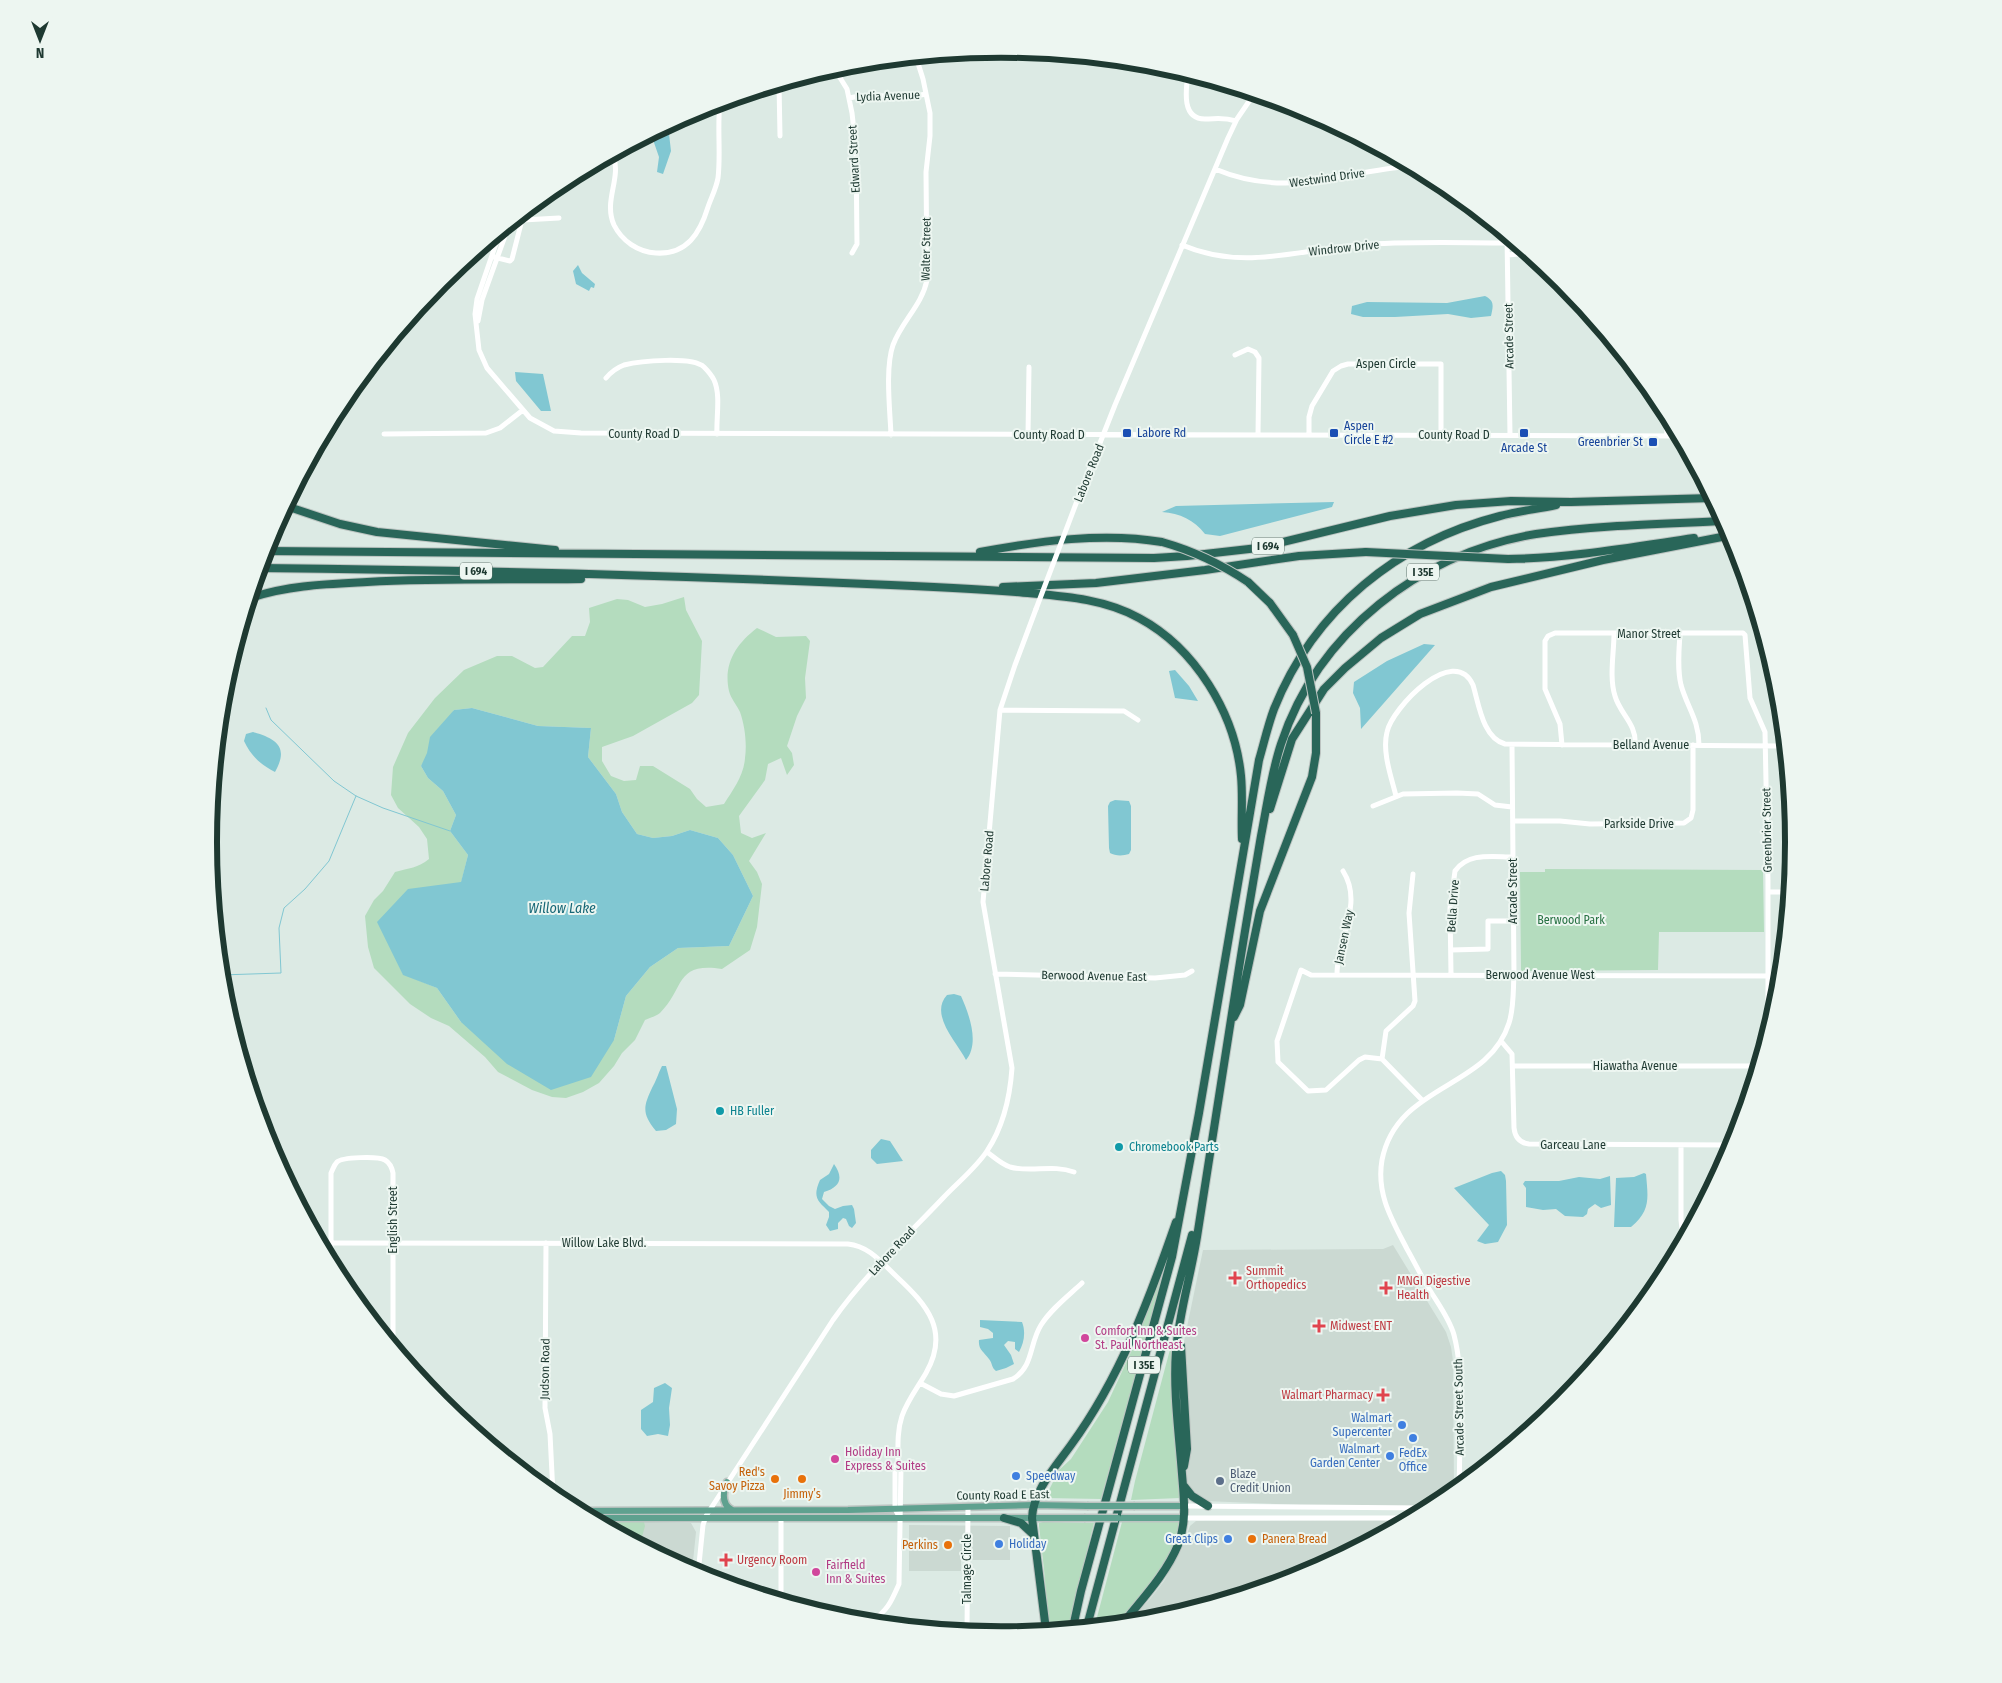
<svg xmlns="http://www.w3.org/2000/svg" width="2002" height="1683" font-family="'Fira Sans Condensed',sans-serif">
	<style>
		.built { fill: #cbd9d2 }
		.green { fill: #b4dcbe; fill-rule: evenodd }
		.water { fill: #81c7d2 }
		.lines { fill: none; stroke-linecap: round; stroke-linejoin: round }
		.stream { stroke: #81c7d2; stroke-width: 1 }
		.major-casing { stroke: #bcc4c1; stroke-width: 9 }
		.highway-casing { stroke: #bcc4c1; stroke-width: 10 }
		.minor { stroke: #fff; stroke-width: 5 }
		.major { stroke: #5fa18f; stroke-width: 6 }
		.highway { stroke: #296659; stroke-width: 8 }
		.major-bridge-casing { stroke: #bcc4c1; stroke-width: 9; stroke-linecap: butt }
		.highway-bridge-casing { stroke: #bcc4c1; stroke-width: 10; stroke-linecap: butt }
		.minor-bridge { stroke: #fff; stroke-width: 5 }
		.major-bridge { stroke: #5fa18f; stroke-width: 6 }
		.highway-bridge { stroke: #296659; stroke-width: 8 }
		.transit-dot { fill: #1a4fb4; stroke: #edf6f1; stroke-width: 2 }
		.culture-dot { fill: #0f9aa8; stroke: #edf6f1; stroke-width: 2 }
		.health-dot { fill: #e0444e; stroke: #edf6f1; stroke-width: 2 }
		.hotel-dot { fill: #d1479c; stroke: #edf6f1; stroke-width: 2 }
		.shop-dot { fill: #3f7fe0; stroke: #edf6f1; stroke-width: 2 }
		.food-dot { fill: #e8710a; stroke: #edf6f1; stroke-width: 2 }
		.service-dot { fill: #5c6f8a; stroke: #edf6f1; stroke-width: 2 }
		.labels { text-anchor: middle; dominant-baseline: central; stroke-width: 4; stroke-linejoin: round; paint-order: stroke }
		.shield { fill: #edf6f1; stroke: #5c726b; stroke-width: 1 }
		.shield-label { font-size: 11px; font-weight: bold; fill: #1e3931 }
		.street-label { font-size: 12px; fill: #1e3931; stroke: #edf6f1 }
		.transit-label { font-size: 12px; fill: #164399; stroke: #edf6f1; text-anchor: start }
		.park-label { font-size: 12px; fill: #277143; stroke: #edf6f1 }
		.culture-label { font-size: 12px; fill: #0d838f; stroke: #edf6f1; text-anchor: start }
		.health-label { font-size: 12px; fill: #be3a42; stroke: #edf6f1; text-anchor: start }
		.hotel-label { font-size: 12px; fill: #b23c85; stroke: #edf6f1; text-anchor: start }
		.shop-label { font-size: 12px; fill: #366cbe; stroke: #edf6f1; text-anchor: end }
		.food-label { font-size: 12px; fill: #c56008; stroke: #edf6f1; text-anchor: end }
		.service-label { font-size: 12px; fill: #4e5e75; stroke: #edf6f1; text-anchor: start }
		.water-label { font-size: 14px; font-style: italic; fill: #166776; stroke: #edf6f1 }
		.rim { fill: none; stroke: #1e3931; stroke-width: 6 }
	</style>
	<rect width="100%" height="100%" fill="#dceae4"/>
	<!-- built -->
	<path class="built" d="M1393,1245l53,87 5,15 2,14 1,129 -13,11 -17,9 -219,-9 -10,-5 -8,-10 -1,-6v-16l5,-18 -9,-95 21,-101 180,-1z
		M1404,1520l-100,54 -149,45 -27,3 22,-23 14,-18 18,-32 8,-23 6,-5z
		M605,1521l86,2 5,9 -4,39 -87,-47z
		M909,1525l101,1v34h-49v11h-52z"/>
	<!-- green -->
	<path class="green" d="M684,597l2,13 16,31 -3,54 -7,8 -59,33 -31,11v14l9,15 13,5 12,-1 4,-14h13l37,23 7,10 9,8 18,-3c9,-14 20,-29 21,-46 2,-14 0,-32 -5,-46 -3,-7 -9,-13 -11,-21 -6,-27 7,-47 28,-63l19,9 30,-1 4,5 -5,37 1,20 -9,18 -10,30 5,7 2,12 -7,10 -6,-17 -13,6 -3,16 -26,36 2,17 11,5 14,-5 -17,28 8,11 5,12 -5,43 -7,23 -28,19c-48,-7 -37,20 -62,44 -4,3 -10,5 -15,7l-10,20 -13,13 -8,13 -15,17 -16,9 -17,6 -14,-1 -20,-7 -34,-18 -13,-15 -36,-31 -18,-8 -21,-14 -36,-36 -6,-21 -3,-31 9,-16 9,-9 12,-19c14,-4 23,-4 34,-13l-2,-20 -8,-12 -21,-19 -7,-13 2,-28 15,-34 27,-35 29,-28 33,-14h15l23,12 8,-1 29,-31h13l5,-14 -1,-14 28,-9 11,1 17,7 17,-3zM472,708l66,18 53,2 -3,29 28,37 6,18 15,22 16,4 19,-2 18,-6 28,8 15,17 20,41 -24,50 -51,2 -28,19 -24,29 -12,44 -153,-18 -24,-34 -34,-14 -25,-52 72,-37 11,-2 7,-28 -18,-24 6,-16 -13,-24 -15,-13 -7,-12 33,-56z
		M1545,869l218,1 1,62h-105l-1,38 -137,1 -1,-99h25z
		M1160,1276l3,1 -62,222 -56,-1 14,-28 12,-11 37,-57 29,-63z
		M1176,1327l4,171 -49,2 4,-19z
		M605,1521l39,1 1,4 -3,11 2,8 -39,-21z
		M1043,1522l51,1 -26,105 -19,1 -5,-60 -5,-43v-3z
		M1122,1522h57l1,2c-7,38 -36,68 -59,98l-26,3z"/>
	<!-- water -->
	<path class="water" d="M659,133l10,1 2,17 -8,23 -6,-2 2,-15 -8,-23z
		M578,265l4,8 13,11 -1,4 -3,-1 -2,4 -13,-7 -3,-13z
		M1485,296c10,5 8,10 6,20l-20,2 -23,-4 -53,3h-32l-12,-3 1,-8 15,-4 80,1z
		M515,372l28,2 8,37h-10l-25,-30z
		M1334,502l-2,5 -112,29 -15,-2c-11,-14 -25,-21 -43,-22l14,-6z
		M1424,644l11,1 -74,84 -1,-21 -7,-15 1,-11 33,-21z
		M1175,670l14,16 9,15 -23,-3 -6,-27z
		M472,708l66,18 53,2 -3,29 28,37 6,18 15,22 16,4 19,-2 18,-6 28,8 15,17 20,41 -24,50 -51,2 -28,19 -24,29 -12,44 -23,37 -40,13 -44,-26 -46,-42 -24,-34 -34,-13 -26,-53 31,-33 53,-7 7,-27 -18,-24 6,-16 -13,-24 -15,-13 -7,-12 6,-13 3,-16 24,-27z
		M253,732c24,7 36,15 22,40 -14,-7 -24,-16 -31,-31l2,-7z
		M1115,800l14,1 2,5v44l-2,4c-6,2 -14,2 -19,-1l-1,-5 -1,-42 2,-4z
		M954,994l7,2c8,18 19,47 5,64 -9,-18 -37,-45 -19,-65z
		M662,1066h4l11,43 -1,15 -10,6 -10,1c-14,-17 -13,-24 -4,-43 4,-7 6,-14 10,-22z
		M881,1139l9,2 13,20 -26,3 -6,-6v-8z
		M834,1164c10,14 6,23 -10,28l-2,7 7,7 6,3 8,-3 9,-1 2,4 2,14 -4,5 -3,-2 -3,-7 -3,-1 -5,5v6l-8,2 -4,-6 3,-8v-5c-11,-11 -17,-14 -9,-32l9,-6z
		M1501,1171l4,4 1,6 1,44 -9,17 -13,2 -8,-3 12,-16 -35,-37 38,-15z
		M1644,1173l2,1c2,24 5,36 -15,53h-17l2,-49 18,-1z
		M1610,1176l1,29 -10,3 -6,-4 -7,5 -1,5 -4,3 -18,-1 -9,-7 -13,1 -17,-3v-19l-3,-4 2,-3h34l20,-4 21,2z
		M980,1320l42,2c4,10 2,21 -3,30l-4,-3v-7l-7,-1 -4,4 7,10 3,9 -8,4 -10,3c-5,-4 -3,-7 -7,-12 -5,-7 -11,-9 -10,-19l14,-2v-5l-5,-4 -8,-2z
		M665,1383l7,5 -3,20 1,17 -2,11 -10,-2 -11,2 -6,-7v-19l12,-8 1,-14z"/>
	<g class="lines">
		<!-- stream -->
		<path class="stream" d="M266,708l5,12 63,61 22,15 27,12 67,23
			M221,975l60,-2 -2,-45 5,-20 21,-19 24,-28 27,-65"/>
		<!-- major casing -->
		<g class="major-casing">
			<path id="major" d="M727,1482c-4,10 -6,22 5,28
				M1135,1506h50
				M580,1511l268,-1 186,-5 53,1
				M594,1518h490
				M1118,1518h66"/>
		</g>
		<!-- highway casing -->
		<g class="highway-casing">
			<path id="highway" d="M286,506l54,18 37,8 178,18
				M265,551l889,7 33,-2 71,-8 132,-32 66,-11 55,-4 60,1 141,-4
				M980,552c59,-11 123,-20 182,-10
				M1508,559c62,-1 124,-12 186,-21
				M259,568c203,2 406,7 608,16 50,2 99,4 149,8 41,4 85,5 123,26 56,30 96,95 102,158 2,20 0,42 1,63
				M1248,582l22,21 23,32
				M1003,587l93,-4 109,-13 94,-14 67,-4
				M250,598c38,-13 78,-14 117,-16 71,-4 142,-2 214,-3
				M1270,809l22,-70 32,-50 21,-21 36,-30 39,-24 71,-27 112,-27 129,-25
				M1234,1017l6,-12 20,-94 52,-134 4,-24v-40
				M1181,1346l6,103 -3,17
				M1184,1486l8,10 16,10
				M1004,1518l17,5 13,12
				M1124,1622c19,-24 42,-48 54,-77 9,-23 6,-47 4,-71 -3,-41 -9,-83 -6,-123 3,-38 15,-76 21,-114 13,-81 25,-162 38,-243 8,-53 17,-105 26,-158 6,-30 10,-62 20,-92 37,-112 140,-191 255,-210 62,-9 126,-10 188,-13
				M1087,1626l105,-391
				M1073,1627l8,-36 91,-334 27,-144 60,-353c5,-17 9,-35 15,-51 40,-100 124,-167 226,-193 19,-5 38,-7 56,-11
				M1046,1630l-14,-112c1,-27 24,-52 39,-73 49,-67 78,-145 105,-223"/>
		</g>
		<!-- minor -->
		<path class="minor" d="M834,68l13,21 5,24 4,36 1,95 -5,9
			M1188,74c-2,15 -7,45 17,45 12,0 18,-2 31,2
			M779,84l1,52
			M849,98c26,-6 51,2 77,-4
			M613,154c9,25 -10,46 1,71 8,16 24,27 42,28 31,2 44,-20 52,-46 3,-9 8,-18 10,-29 3,-24 -1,-50 2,-76
			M1215,169c71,30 124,3 196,-3
			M523,220l36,-2
			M500,232l-23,67 -2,15 4,36 8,18 43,50 24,13 27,2 1098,3
			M1507,236l3,199
			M1182,245c61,26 114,5 177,0 49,-4 99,-2 148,-2
			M1508,255l20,-2
			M494,257l16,4 2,-2 12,-47
			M478,321l4,-21 27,-75
			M1235,355l13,-6 7,3 4,6 -1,77
			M606,378c5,-6 10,-10 18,-13 16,-4 68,-9 80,2 3,3 8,9 10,13 7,15 2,38 3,54
			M1666,413l1,23
			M384,434l102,-1 14,-5 23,-18
			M891,435c-1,-25 -6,-67 2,-90 9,-24 29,-40 34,-65l-1,-108 4,-36v-23l-7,-34 -7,-22
			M1028,435l1,-68
			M1309,435v-18l3,-11 21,-35 8,-5 7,-2h93v71
			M1077,501l38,-96 113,-267 9,-19 17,-25
			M1614,634c0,19 -5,43 1,62 5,18 22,28 20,49
			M1680,634c-1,16 -3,34 1,51 6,22 18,35 18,60
			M1000,710l124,1 14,9
			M1562,745l-2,-21 -15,-35v-48l3,-5 7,-3h188l2,2 5,63 15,34 3,149v150
			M1396,796c-5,-20 -14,-44 -9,-64 5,-24 67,-89 86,-47 6,20 10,53 32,59l279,2
			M1373,806l30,-12 54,-1 21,1 17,11 17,2
			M1513,821h47l30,3 94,-1 7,-5 2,-8v-65
			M1768,892h21
			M1451,950l37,-1v-28h25
			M995,974l160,4 30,-3 7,-4
			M1337,974c0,-35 27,-70 6,-103
			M1451,974l-1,-66 5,-37c13,-19 38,-14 58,-14
			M1501,1041l11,13 2,74c1,9 6,15 15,16l204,1
			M1382,1059l4,-28 27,-25 2,-5 -6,-88 4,-39
			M1514,1066h243
			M1423,1101l-41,-42 -17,-2 -6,3 -33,30 -18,1 -30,-29 -1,-21 24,-71 10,5 470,1
			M1681,1145v75l2,18
			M987,1152c7,5 14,12 23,15 21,6 42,-3 64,5
			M321,1243l527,1c21,2 34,19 49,33 30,28 53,54 29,96 -8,14 -19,28 -24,43 -5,15 -4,31 -4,46l-3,4v43l5,9
			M546,1243l-1,165 5,26 3,60
			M331,1262v-89c2,-4 3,-8 6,-11 5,-5 41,-6 48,-2 5,3 7,8 8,13v171
			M920,1383l21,11 13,2 59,-17c21,-13 16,-35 28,-54 10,-16 27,-29 41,-42
			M1459,1486c1,-28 1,-56 1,-83 0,-24 0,-45 -6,-68 -4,-15 -15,-30 -23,-43 -9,-14 -16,-29 -24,-43 -15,-29 -31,-55 -25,-89 15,-77 106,-70 127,-137 5,-15 4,-32 5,-48l-2,-230
			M1185,1506l242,2
			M1184,1518h225
			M698,1574l5,-49 3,-9 127,-196c31,-44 72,-82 110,-122 14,-15 33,-30 44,-47 16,-24 23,-54 25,-83l-29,-166 17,-192 15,-45 21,-56
			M781,1599v-80
			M872,1621c16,-11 19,-19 27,-37l2,-118 -3,-4
			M967,1631l1,-124"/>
		<!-- major -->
		<use href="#major" class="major"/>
		<!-- highway -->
		<use href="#highway" class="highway"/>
		<!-- major-bridge casing -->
		<g class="major-bridge-casing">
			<path id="major-bridge" d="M1087,1506h48
				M1084,1518h34"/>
		</g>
		<!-- highway-bridge casing -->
		<g class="highway-bridge-casing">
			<path id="highway-bridge" d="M1162,542c32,9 59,22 86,40
				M1366,552l142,7
				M1293,635l14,32 9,46"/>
		</g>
		<!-- minor-bridge -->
		<path class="minor-bridge" d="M1036,609l41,-108"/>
		<!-- major-bridge -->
		<use href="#major-bridge" class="major-bridge"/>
		<!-- highway-bridge -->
		<use href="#highway-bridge" class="highway-bridge"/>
	</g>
	<!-- markers -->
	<g class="transit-dot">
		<rect x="1122" y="428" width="10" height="10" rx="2.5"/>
		<rect x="1329" y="428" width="10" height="10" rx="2.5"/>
		<rect x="1519" y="428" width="10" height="10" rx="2.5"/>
		<rect x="1648" y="437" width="10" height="10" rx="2.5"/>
	</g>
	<g class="culture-dot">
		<circle cx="720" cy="1111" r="5"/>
		<circle cx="1119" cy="1147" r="5"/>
	</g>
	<g class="health-dot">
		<path d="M1232.5 1270.5h5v5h5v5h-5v5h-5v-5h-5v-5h5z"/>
		<path d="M1383.5 1280.5h5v5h5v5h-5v5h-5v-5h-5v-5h5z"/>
		<path d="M1316.5 1318.5h5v5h5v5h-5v5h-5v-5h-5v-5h5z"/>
		<path d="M1380.5 1387.5h5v5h5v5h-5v5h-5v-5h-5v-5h5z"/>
		<path d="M723.5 1552.5h5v5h5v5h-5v5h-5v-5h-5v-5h5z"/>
	</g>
	<g class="hotel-dot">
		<circle cx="1085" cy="1338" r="5"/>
		<circle cx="835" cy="1459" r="5"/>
		<circle cx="816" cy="1572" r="5"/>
	</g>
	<g class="shop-dot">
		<circle cx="1402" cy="1425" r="5"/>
		<circle cx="1413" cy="1438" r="5"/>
		<circle cx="1390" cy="1456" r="5"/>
		<circle cx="1016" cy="1476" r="5"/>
		<circle cx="1228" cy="1539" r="5"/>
		<circle cx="999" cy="1544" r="5"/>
	</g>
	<g class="food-dot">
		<circle cx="775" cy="1479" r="5"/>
		<circle cx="802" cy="1479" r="5"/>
		<circle cx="1252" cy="1539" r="5"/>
		<circle cx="948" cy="1545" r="5"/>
	</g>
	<circle class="service-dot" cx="1220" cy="1481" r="5"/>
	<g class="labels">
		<!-- shield labels -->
		<g class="shield">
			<rect x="1252" y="537.5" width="32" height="17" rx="4"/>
			<rect x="460" y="562.5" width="32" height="17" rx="4"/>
			<rect x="1407" y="563.5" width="32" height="17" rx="4"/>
			<rect x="1128" y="1356.5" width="32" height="17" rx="4"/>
		</g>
		<g class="shield-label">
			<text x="1268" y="546">I 694</text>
			<text x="476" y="571">I 694</text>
			<text x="1423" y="572">I 35E</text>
			<text x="1144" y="1365">I 35E</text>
		</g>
		<!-- street labels -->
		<g class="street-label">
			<text transform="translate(888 96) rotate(-2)">Lydia Avenue</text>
			<text transform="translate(854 159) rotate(-93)">Edward Street</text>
			<text transform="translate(1327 178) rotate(-8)">Westwind Drive</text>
			<text transform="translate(1344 248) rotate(-6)">Windrow Drive</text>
			<text transform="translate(926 249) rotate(-89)">Walter Street</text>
			<text transform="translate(1509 336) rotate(-91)">Arcade Street</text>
			<text x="1386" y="364">Aspen Circle</text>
			<text x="644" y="434">County Road D</text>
			<text x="1049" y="435">County Road D</text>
			<text x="1454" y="435">County Road D</text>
			<text transform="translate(1089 473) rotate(-68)">Labore Road</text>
			<text x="1649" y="634">Manor Street</text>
			<text x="1651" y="745">Belland Avenue</text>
			<text x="1639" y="824">Parkside Drive</text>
			<text transform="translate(1767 830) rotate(-91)">Greenbrier Street</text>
			<text transform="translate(987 861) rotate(-85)">Labore Road</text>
			<text transform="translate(1513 891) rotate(-90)">Arcade Street</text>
			<text transform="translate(1453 906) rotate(-86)">Bella Drive</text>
			<text transform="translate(1344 937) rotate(-78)">Jansen Way</text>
			<text x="1540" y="975">Berwood Avenue West</text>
			<text transform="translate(1094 976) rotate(1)">Berwood Avenue East</text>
			<text x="1635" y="1066">Hiawatha Avenue</text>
			<text x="1573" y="1145">Garceau Lane</text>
			<text transform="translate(393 1220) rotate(-90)">English Street</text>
			<text x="604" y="1243">Willow Lake Blvd.</text>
			<text transform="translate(892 1251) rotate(-47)">Labore Road</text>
			<text transform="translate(545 1369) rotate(-89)">Judson Road</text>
			<text transform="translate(1459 1407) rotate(-91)">Arcade Street South</text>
			<text transform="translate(1003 1495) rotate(-1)">County Road E East</text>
			<text transform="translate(967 1569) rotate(-90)">Talmage Circle</text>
		</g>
		<!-- transit labels -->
		<g class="transit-label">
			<text x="1344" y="426">Aspen<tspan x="1344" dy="14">Circle E #2</tspan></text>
			<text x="1137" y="433">Labore Rd</text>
			<text x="1643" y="442" text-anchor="end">Greenbrier St</text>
			<text x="1524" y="448" text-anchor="middle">Arcade St</text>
		</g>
		<!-- park labels -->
		<g class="park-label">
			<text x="1571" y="920">Berwood Park</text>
		</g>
		<!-- culture labels -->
		<g class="culture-label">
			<text x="730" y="1111">HB Fuller</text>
			<text x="1129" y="1147">Chromebook Parts</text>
		</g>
		<!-- health labels -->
		<g class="health-label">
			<text x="1246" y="1271">Summit<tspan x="1246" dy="14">Orthopedics</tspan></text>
			<text x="1397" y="1281">MNGI Digestive<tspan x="1397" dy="14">Health</tspan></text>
			<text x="1330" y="1326">Midwest ENT</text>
			<text x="1373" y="1395" text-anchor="end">Walmart Pharmacy</text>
			<text x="737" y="1560">Urgency Room</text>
		</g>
		<!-- hotel labels -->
		<g class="hotel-label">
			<text x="1095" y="1331">Comfort Inn &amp; Suites<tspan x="1095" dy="14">St. Paul Northeast</tspan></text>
			<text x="845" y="1452">Holiday Inn<tspan x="845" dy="14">Express &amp; Suites</tspan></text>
			<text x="826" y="1565">Fairfield<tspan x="826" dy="14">Inn &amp; Suites</tspan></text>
		</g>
		<!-- shop labels -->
		<g class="shop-label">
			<text x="1392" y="1418">Walmart<tspan x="1392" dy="14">Supercenter</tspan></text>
			<text x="1380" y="1449">Walmart<tspan x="1380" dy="14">Garden Center</tspan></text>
			<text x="1413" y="1453" text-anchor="middle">FedEx<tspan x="1413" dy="14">Office</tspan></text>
			<text x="1026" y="1476" text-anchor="start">Speedway</text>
			<text x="1218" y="1539">Great Clips</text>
			<text x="1009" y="1544" text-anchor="start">Holiday</text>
		</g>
		<!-- food labels -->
		<g class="food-label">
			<text x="765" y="1472">Red's<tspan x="765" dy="14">Savoy Pizza</tspan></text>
			<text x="802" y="1494" text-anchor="middle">Jimmy’s</text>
			<text x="1262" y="1539" text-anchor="start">Panera Bread</text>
			<text x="938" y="1545">Perkins</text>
		</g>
		<!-- service labels -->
		<g class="service-label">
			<text x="1230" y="1474">Blaze<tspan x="1230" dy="14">Credit Union</tspan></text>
		</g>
		<!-- water labels -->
		<g class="water-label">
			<text x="562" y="908">Willow Lake</text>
		</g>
	</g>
	<!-- crop -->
	<path d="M0 0H2002V1683H0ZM217 842a784 784 0 1 1 1568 0a784 784 0 1 1-1568 0Z" fill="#edf6f1" fill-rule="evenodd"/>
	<path class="rim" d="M217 842a784 784 0 1 1 1568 0a784 784 0 1 1-1568 0Z"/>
	<!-- north arrow -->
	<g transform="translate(40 40) rotate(180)" stroke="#edf6f1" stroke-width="4" paint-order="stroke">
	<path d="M0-4L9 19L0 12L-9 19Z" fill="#1e3931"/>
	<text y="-8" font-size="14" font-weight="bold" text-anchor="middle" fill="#1e3931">N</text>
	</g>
</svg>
